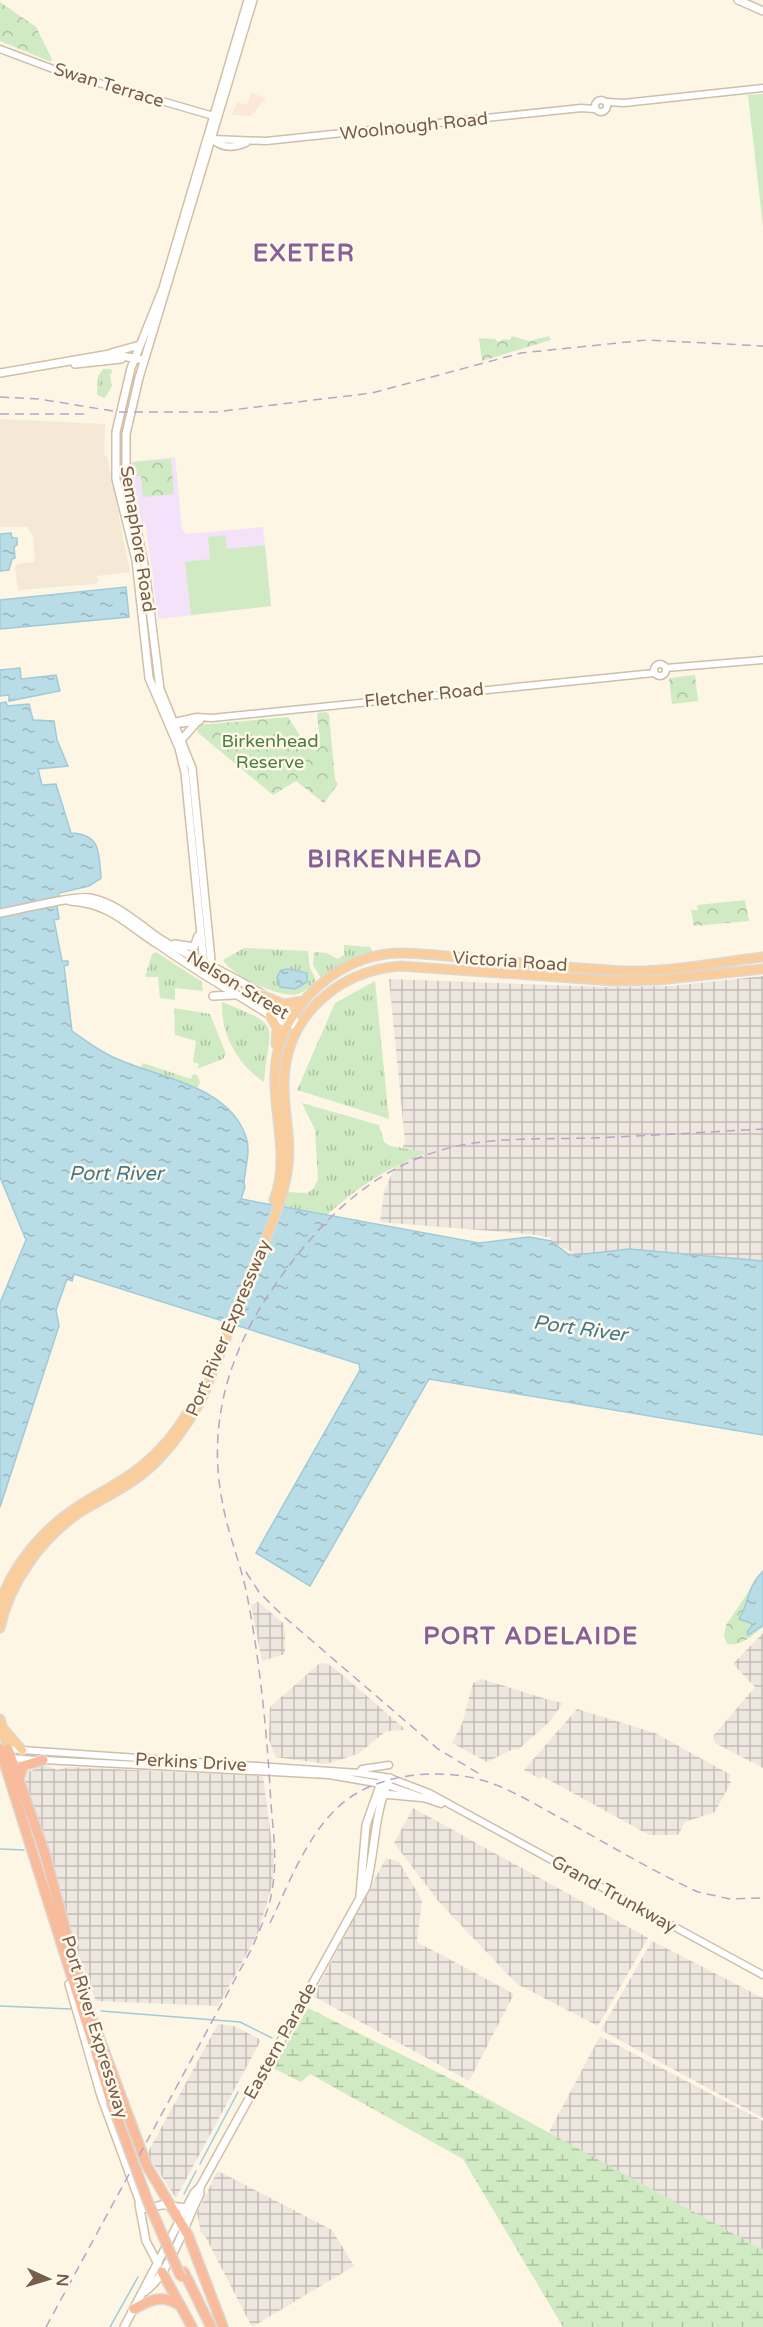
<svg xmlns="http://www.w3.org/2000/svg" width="763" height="2327" font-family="'Varela Round',sans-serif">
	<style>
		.residential { fill: #f5e8d4 }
		.commercial { fill: #fde7d9 }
		.industrial { fill: url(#industrial-grid) }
		.education { fill: #f3e2f9 }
		.grass { fill: url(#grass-tufts) }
		.forest { fill: url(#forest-crowns) }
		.wetland { fill: url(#wetland-marsh) }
		.pitch { fill: #d0ebc3 }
		.water { fill: url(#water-ripples); stroke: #9fcbd9; stroke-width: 1.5 }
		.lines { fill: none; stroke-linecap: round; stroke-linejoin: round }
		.stream { stroke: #9fcbd9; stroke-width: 1.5 }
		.tertiary-casing { stroke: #cfbeab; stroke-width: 9 }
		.secondary-casing { stroke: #d2bfa8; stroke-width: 10 }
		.trunk-casing { stroke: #ded8d4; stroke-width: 11 }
		.motorway-casing { stroke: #ded8d4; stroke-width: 12 }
		.tertiary { stroke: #fff; stroke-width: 6 }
		.secondary { stroke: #fff; stroke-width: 7 }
		.trunk { stroke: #face9c; stroke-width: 8 }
		.motorway { stroke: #f8bb9b; stroke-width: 9 }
		.rail { stroke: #baa3c7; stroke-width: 1.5; stroke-dasharray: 9 6; stroke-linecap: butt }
		.motorway-bridge-casing { stroke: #ded8d4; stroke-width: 12; stroke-linecap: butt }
		.motorway-bridge { stroke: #f8bb9b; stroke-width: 9 }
		.labels { text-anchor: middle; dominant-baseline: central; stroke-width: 5; stroke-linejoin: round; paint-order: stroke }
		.street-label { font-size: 18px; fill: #775d4a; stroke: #fff9ec }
		.park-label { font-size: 18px; fill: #4d7d41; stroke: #fff9ec }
		.water-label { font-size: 20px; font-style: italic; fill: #42798b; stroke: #fff9ec }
		.district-label { font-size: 24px; font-weight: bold; letter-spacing: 1.5px; fill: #876193; stroke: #fff9ec }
	</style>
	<defs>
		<pattern id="industrial-grid" width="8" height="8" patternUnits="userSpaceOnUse" patternTransform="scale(1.5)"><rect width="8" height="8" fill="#ede7e0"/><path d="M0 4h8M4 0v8" fill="none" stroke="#c5beb8"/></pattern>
		<pattern id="grass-tufts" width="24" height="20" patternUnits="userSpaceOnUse" patternTransform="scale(1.5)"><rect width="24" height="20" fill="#d0ebc3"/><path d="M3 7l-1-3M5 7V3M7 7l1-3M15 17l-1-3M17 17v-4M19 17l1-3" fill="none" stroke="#aec2a0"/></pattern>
		<pattern id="forest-crowns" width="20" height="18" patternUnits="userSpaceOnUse" patternTransform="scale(1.5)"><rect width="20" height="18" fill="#d0ebc3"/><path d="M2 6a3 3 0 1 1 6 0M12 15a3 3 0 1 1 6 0" fill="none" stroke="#aec2a0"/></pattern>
		<pattern id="wetland-marsh" width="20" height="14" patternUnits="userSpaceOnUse" patternTransform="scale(1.5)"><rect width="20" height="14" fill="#d0ebc3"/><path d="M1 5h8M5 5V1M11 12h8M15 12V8" fill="none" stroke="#aec2a0"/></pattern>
		<pattern id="water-ripples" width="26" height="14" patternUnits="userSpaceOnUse" patternTransform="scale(1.5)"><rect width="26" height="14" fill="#b9dde7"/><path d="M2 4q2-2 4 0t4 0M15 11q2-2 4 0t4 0" fill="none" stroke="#9bb6bd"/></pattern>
	</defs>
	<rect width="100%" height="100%" fill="#fdf6e5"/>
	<!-- residential -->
	<path class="residential" d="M0,419l105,5 -1,31 3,1 23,116 -33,4 1,6 -4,2 -76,6 -3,-22 2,-4 18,-2 -2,-25 -6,-10h-27z"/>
	<!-- commercial -->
	<path class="commercial" d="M251,93l15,5 -15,18 -19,-1 5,-13 10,3z"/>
	<!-- industrial -->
	<path class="industrial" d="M763,976v285l-134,-12 -52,6 -26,-14v-3l-21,-4 -150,-12 4,-30 21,-50 -16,-163 217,8 66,-1z
		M258,1602l25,21 2,10v21l-23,7 -11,-56z
		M763,1633v135l-48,-25 -1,-8 41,-48 -22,-23z
		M320,1663l8,1 11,8 67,58 -20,1 -28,23 -32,10 -51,-7 -6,-18 1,-32z
		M482,1679l64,20 17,4 -13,18 -31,28h-6l-26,13 -35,-19 10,-19 11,-41z
		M577,1709l78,24 76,42 -3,5 3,2 -16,30 -30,10 -7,13h-29l-107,-59 -2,3 -16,-9z
		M45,1765l12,5 12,-3 194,9 11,84 -2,25 -14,48 -40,73 -122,-5 -26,-69 -45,-151 3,-9z
		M413,1808l235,130 -50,88 -81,-42 -78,-82 -45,-59z
		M386,1858l13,4 23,38 -5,42 97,52 -45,87 -156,-85z
		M652,1941l111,57v120l-162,-88z
		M218,2024l16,2 27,14 -85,158 -29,-44z
		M600,2036l163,85v129l-215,-116z
		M217,2172h3l112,58 22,36 -102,61 -47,-91 -4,-3 -4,-20z"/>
	<!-- education -->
	<path class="education" d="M175,457l7,72 4,5 77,-7 8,79 -113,13 -12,-93 -4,-1 -9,-35 -3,-28z"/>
	<!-- grass -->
	<path class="grass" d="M103,369h8l1,3 -2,3 2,11 -7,12 -8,-3 1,-19z
		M344,945l26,2 4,6 -34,13 -19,12 -8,-13 1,-13 13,1 11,6 6,-4z
		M244,948l64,3 2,17 6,12c-5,6 -10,11 -18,14 -18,5 -67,-19 -75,-34z
		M156,952l40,26 5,3 2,10 -28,-3v12l-15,-2 -2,-21h-13l7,-23z
		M375,981l14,138 -92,-29 38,-87z
		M222,1002c63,26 47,18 42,80 -26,-17 -44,-49 -42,-80z
		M174,1008l36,6 16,40 -3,5 -26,10 2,-5 -6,-2 3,-21 -21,-6z
		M143,1063l48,16 2,-5 4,1 3,7 -3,7 -56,-22z
		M302,1103l77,22 5,17 6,4 36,6c-38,16 -69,35 -99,63l-44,-8 5,-15 19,1 6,-4 5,-9 -3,-50z"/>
	<!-- forest -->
	<path class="forest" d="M0,2l36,25 16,32 -1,3 -51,-21z
		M512,336l17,5 20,-5 2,4 -69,21 -3,-23 16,1 3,3 6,-3 6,1z
		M171,459l3,35 -31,3 -2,-21 -8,1 -1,-15z
		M695,675l3,26 -26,3 -3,-26z
		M326,712l3,2 6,66 3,4 -14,19 -28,-22 -23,14 -76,-63 2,-7 89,-8 16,25 16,-1 -3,-28z
		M745,900l4,21 -55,5 -3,-16h7l-1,-5z
		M763,1570v57c-10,8 -22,20 -36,17l-3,-8 2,-11z"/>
	<!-- wetland -->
	<path class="wetland" d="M308,2008l143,71 312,171v77h-200l-100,-168 -153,-85 -9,8 -28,-14z"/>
	<!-- pitch -->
	<path class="pitch" d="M763,94v133l-15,-132z
		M225,535l2,14 38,-4 6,61 -80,9 -6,-53 25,-3 -2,-22z"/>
	<!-- water -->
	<path class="water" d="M11,533l1,5h5v7l-3,2 1,11 -3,1 -3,11 -9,1v-37z
		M126,587l3,30 -129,12v-29z
		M20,668l1,11 35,-4 4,16 -51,10v-6l-9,1v-26z
		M6,702l1,4 22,-2 4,16 21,1 3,19 11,26 -30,3 4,16 14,-1 15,49c30,1 28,20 30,45l-12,8 -30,7 -2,13 2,13 -5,1 8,41h6v4l-4,1 8,65c14,10 27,20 43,27 43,20 114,27 131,79 5,13 -1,31 -2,46l1,4 -4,12 238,44 50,-6 22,4 17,13 9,1 52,-6 134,12v174l-334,-56 -119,207 -54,-33 104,-183 -1,-6 -285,-90 -2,7 -5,-2 -11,31 3,16 -59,181v-204l26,-63 -26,-63v-474z
		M288,969l19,4v9l-12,7 -15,-2 -3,-10 4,-7z
		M763,1571v54l-15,10 -1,-3 5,-6 -1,-3 -12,-4c11,-18 7,-31 24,-48z"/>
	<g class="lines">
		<!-- stream -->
		<path class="stream" d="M0,1849l24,1
			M0,2006l71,3
			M101,2011l139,11 32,16
			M200,2164l38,-72
			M184,2194l12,-23
			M110,2327l28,-50"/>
		<!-- tertiary casing -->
		<g class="tertiary-casing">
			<path id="tertiary" d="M0,49l61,23 156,45
				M595 106a6 6 0 1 1 12 0a6 6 0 1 1-12 0Z
				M607,102l17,1 139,-15
				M212,139l54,2 315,-33 14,1
				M212,139c10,10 22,9 34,4
				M654 670a6 6 0 1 1 12 0a6 6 0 1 1-12 0Z
				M666,668l97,-8
				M172,722l6,2 22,-3
				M174,722l23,-5 15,1 442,-45
				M7,1749l352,24 31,5 39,15 334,182
				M11,1758l25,2
				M44,1760l285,15 58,10 54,19
				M359,1773l3,-4 27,-4"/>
		</g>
		<!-- secondary casing -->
		<g class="secondary-casing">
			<path id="secondary" d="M738,0l25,11
				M111,353l29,-8
				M75,364l46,-5
				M0,373l110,-19 29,5
				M182,739l15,-17
				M70,901c40,2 57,24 89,44 29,20 59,39 90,57 13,8 29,20 45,23
				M0,913c19,-3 74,-18 90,-15 27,5 48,26 70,41 37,23 116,53 139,87
				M175,944l19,3 4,-11
				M205,975l-20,-202 -6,-25 -30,-70 -13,-118 -20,-81v-47l15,-64 32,-80 85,-288
				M213,980l-21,-212 -32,-79 -15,-120 -19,-91v-44l13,-56 114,-378
				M213,996l21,-1
				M383,1794l44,4
				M360,1895l6,-70 17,-48
				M69,1984l32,112 41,112c8,2 12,-2 20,-3 9,-1 15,4 25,2
				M139,2204l7,37 12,23
				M144,2292c25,-16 42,-71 56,-98v-7
				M124,2327l70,-134 6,-6 166,-300c10,-37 7,-73 24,-109"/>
		</g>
		<!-- trunk casing -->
		<g class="trunk-casing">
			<path id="trunk" d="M259,994l25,10 19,-3
				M270,1015l7,13 -1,16
				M274,1200c21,-55 -14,-110 9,-165 20,-46 65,-81 117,-82 25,0 52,4 77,6 50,4 100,10 150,12 45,1 92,-9 136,-14
				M0,1603c13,-38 43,-74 77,-96 21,-14 46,-25 66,-42 18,-15 33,-33 45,-53
				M0,1628c10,-46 42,-91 82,-117 21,-13 44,-23 63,-39 24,-20 41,-45 56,-72 19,-45 36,-90 54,-136 10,-25 23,-50 29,-77 11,-42 0,-64 0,-104 1,-66 53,-112 116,-117l214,15 44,-1 105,-11
				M0,1719l8,30
				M3,1728l19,22"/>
		</g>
		<!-- motorway casing -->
		<g class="motorway-casing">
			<path id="motorway" d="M0,1749l111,352
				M8,1749l37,105 32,119
				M19,1779l4,-13 20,-6
				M84,1997l63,169 41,69 35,92
				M162,2272l30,55
				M184,2272l27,55
				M134,2309c16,-9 28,-15 45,-4"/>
		</g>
		<!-- tertiary -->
		<use href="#tertiary" class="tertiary"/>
		<!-- secondary -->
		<use href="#secondary" class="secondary"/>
		<!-- trunk -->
		<use href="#trunk" class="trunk"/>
		<!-- motorway -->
		<use href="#motorway" class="motorway"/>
		<!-- rail -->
		<path class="rail" d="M0,397l39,2 80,13h96l157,-19 149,-40 126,-13 116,6
			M0,414h89
			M246,1572l13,20 23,23 156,134 45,27
			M270,1923c18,-37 35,-84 66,-114 37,-37 107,-43 155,-26 22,8 42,20 62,31 48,26 95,55 145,78l32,7 33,-1
			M46,2327l206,-379c9,-21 19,-42 21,-64 4,-27 0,-54 -2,-80 -4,-72 -11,-144 -25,-214 -7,-31 -19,-59 -24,-90 -15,-78 8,-151 53,-215 54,-77 117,-136 217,-144 33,-3 66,-2 99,-3 57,-2 115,-6 172,-9"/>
		<!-- motorway-bridge casing -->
		<g class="motorway-bridge-casing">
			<path id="motorway-bridge" d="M111,2101l37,101 33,75"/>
		</g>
		<!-- motorway-bridge -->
		<use href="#motorway-bridge" class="motorway-bridge"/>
	</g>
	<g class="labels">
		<!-- street labels -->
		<g class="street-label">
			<text transform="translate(109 85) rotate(17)">Swan Terrace</text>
			<text transform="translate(414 126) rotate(-6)">Woolnough Road</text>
			<text transform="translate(138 539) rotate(81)">Semaphore Road</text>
			<text transform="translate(424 695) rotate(-6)">Fletcher Road</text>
			<text transform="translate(510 961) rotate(4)">Victoria Road</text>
			<text transform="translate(238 985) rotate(31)">Nelson Street</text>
			<text transform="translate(228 1328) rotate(-67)">Port River Expressway</text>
			<text transform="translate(191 1762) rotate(3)">Perkins Drive</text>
			<text transform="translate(614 1894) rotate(29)">Grand Trunkway</text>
			<text transform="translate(95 2027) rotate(73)">Port River Expressway</text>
			<text transform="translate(280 2041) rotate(-61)">Eastern Parade</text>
		</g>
		<!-- park labels -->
		<g class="park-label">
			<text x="270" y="741">Birkenhead<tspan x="270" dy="21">Reserve</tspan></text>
		</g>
		<!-- water labels -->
		<g class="water-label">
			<text x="116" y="1174">Port River</text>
			<text transform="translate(580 1329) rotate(8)">Port River</text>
		</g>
		<!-- district labels -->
		<g class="district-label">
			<text x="304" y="253">EXETER</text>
			<text x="395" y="859">BIRKENHEAD</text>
			<text x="531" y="1636">PORT ADELAIDE</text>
		</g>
	</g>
	<!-- north arrow -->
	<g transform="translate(48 2279) rotate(94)" stroke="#fff9ec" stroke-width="4.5" paint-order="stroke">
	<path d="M0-4.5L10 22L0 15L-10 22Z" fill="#775d4a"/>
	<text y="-9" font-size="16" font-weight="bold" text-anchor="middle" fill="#775d4a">N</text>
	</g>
</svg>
